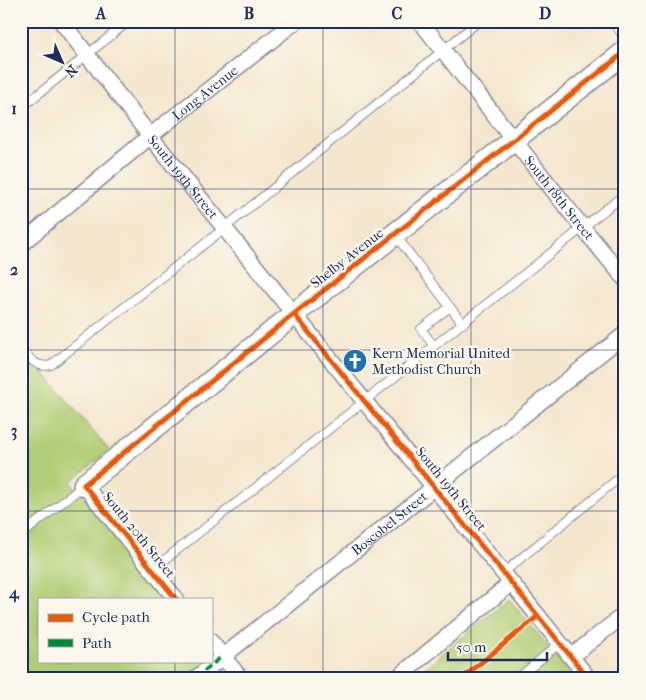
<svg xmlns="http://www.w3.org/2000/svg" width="646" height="700" font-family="'IM FELL French Canon',serif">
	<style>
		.green { fill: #b0ce75; stroke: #667e6a }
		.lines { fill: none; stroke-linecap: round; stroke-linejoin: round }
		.lane-casing { stroke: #888b96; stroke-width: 10 }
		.street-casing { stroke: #888b96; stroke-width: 18 }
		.secondary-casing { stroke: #888b96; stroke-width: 24 }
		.lane { stroke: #fff; stroke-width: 8 }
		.street { stroke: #fff; stroke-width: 15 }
		.secondary { stroke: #fff; stroke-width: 21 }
		.quiet { stroke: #00873e; stroke-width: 4; stroke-dasharray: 8 4; stroke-linecap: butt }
		.cycleway-casing { stroke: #fbf7ec; stroke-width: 8 }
		.cycleway { stroke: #e8590c; stroke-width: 5 }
		.grid { fill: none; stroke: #1b2f5e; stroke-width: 1; stroke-opacity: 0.55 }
		.labels { text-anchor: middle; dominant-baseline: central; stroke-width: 5; stroke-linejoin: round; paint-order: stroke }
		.street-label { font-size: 14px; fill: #1b2f5e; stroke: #fbf7ec }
		.poi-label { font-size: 14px; fill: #1b2f5e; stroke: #fbf7ec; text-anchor: start }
		.neatline { fill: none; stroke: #1b2f5e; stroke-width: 2 }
		.grid-label { font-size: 16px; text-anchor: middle; font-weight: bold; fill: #1b2f5e }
	</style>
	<rect width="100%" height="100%" fill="#fbf7ec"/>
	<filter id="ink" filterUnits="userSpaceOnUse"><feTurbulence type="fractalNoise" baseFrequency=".02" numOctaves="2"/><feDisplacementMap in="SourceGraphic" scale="10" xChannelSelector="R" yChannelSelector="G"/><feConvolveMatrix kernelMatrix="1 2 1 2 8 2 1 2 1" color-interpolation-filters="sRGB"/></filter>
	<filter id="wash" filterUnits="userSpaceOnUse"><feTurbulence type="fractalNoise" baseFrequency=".0096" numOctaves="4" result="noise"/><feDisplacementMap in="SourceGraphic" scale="20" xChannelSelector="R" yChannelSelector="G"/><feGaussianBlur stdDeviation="1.12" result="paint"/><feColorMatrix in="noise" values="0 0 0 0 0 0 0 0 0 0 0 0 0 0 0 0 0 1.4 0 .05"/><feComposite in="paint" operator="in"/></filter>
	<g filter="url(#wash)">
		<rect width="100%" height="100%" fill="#f5e7cf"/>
		<!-- green -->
		<path class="green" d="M21,346l88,104 -38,32 94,117h-126v62h172v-5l18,23h-208z
			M509,599l66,80h-163z"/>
	</g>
	<g filter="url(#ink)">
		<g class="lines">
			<!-- lane casing -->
			<g class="lane-casing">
				<path id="lane" d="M612,21l13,17
					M21,108l108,-87
					M396,236l67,88
					M434,346l-13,-17 29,-22
					M21,348c8,10 16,21 30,17l166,-131 262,-213
					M21,535l62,-49
					M152,570l473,-376
					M503,573l122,-100
					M517,679l43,-36
					M569,679l13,-11"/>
			</g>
			<!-- street casing -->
			<g class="street-casing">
				<g id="street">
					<path id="s1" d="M61,21l89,115 439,543"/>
					<path id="s2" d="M420,21l163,207 42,51"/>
					<path id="s3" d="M21,244l139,-116 136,-107"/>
					<path d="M84,485l92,114"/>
					<path d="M211,642l30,37"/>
					<path d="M572,656l53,-42"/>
					<path id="s4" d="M195,679l430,-345"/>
					<path d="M396,679l115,-96"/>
				</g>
			</g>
			<!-- secondary casing -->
			<g class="secondary-casing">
				<path id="secondary" d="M84,485l210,-171 331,-262"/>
			</g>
			<!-- lane -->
			<use href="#lane" class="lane"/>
			<!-- street -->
			<use href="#street" class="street"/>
			<!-- secondary -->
			<use href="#secondary" class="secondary"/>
			<!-- quiet -->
			<path class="quiet" d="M195,679l27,-23"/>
			<!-- cycleway casing -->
			<g class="cycleway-casing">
				<path id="cycleway" d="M294,314l295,365
					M176,599l-92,-114 210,-171 331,-262
					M461,679l77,-63"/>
			</g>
			<!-- cycleway -->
			<use href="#cycleway" class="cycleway"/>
		</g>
	</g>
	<!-- grid -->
	<path class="grid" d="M175,21v578M323,21v658M471,21v658M21,189h604M21,350h604M21,511h604M175,661v18"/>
	<!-- icons -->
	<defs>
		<g id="church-disc" transform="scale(1.25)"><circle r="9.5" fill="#1f6fb2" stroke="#fbf7ec"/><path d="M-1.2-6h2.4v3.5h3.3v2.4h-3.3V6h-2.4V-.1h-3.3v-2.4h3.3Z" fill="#fff"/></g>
	</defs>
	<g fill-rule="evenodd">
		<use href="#church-disc" x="355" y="361"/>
	</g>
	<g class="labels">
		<!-- street labels -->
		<g class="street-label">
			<text stroke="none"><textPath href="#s3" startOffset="238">Long Avenue</textPath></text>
			<text stroke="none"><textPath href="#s1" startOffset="198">South 19th Street</textPath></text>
			<text stroke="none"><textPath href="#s2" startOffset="225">South 18th Street</textPath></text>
			<text transform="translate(347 258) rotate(-38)">Shelby Avenue</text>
			<text transform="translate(451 489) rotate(51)">South 19th Street</text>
			<text stroke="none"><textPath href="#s4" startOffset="249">Boscobel Street</textPath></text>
			<text transform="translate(139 535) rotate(51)">South 20th Street</text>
		</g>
		<!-- poi labels -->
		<g class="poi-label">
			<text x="372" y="353">Kern Memorial United<tspan x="372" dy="16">Methodist Church</tspan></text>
		</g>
	</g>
	<!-- margin -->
	<rect width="646" height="700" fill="none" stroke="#fbf7ec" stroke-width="55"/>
	<!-- legend -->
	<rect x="38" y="598" width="175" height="65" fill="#fbf7ec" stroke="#a1a7b3"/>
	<rect x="48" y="614" width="25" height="8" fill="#e8590c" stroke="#a1a7b3"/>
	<text x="82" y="622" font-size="15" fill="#1b2f5e">Cycle path</text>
	<rect x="48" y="639" width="25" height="8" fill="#00873e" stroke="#a1a7b3"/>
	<text x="82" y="648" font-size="15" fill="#1b2f5e">Path</text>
	<!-- north arrow -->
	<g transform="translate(62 62) rotate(135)" stroke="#fbf7ec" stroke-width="4" paint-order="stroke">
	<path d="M0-4L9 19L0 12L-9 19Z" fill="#1b2f5e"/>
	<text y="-8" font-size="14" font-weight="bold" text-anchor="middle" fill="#1b2f5e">N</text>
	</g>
	<!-- scale -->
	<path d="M448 652v8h99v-8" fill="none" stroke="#1b2f5e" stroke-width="2.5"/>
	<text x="456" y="652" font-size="15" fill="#1b2f5e" stroke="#fbf7ec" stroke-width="4" paint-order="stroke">50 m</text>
	<rect x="28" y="28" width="590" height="644" class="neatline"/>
	<g class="grid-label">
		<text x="101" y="19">A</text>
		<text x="249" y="19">B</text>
		<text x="397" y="19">C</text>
		<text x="545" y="19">D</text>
		<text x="14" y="114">1</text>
		<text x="14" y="275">2</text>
		<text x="14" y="436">3</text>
		<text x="14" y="598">4</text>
	</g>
</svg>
